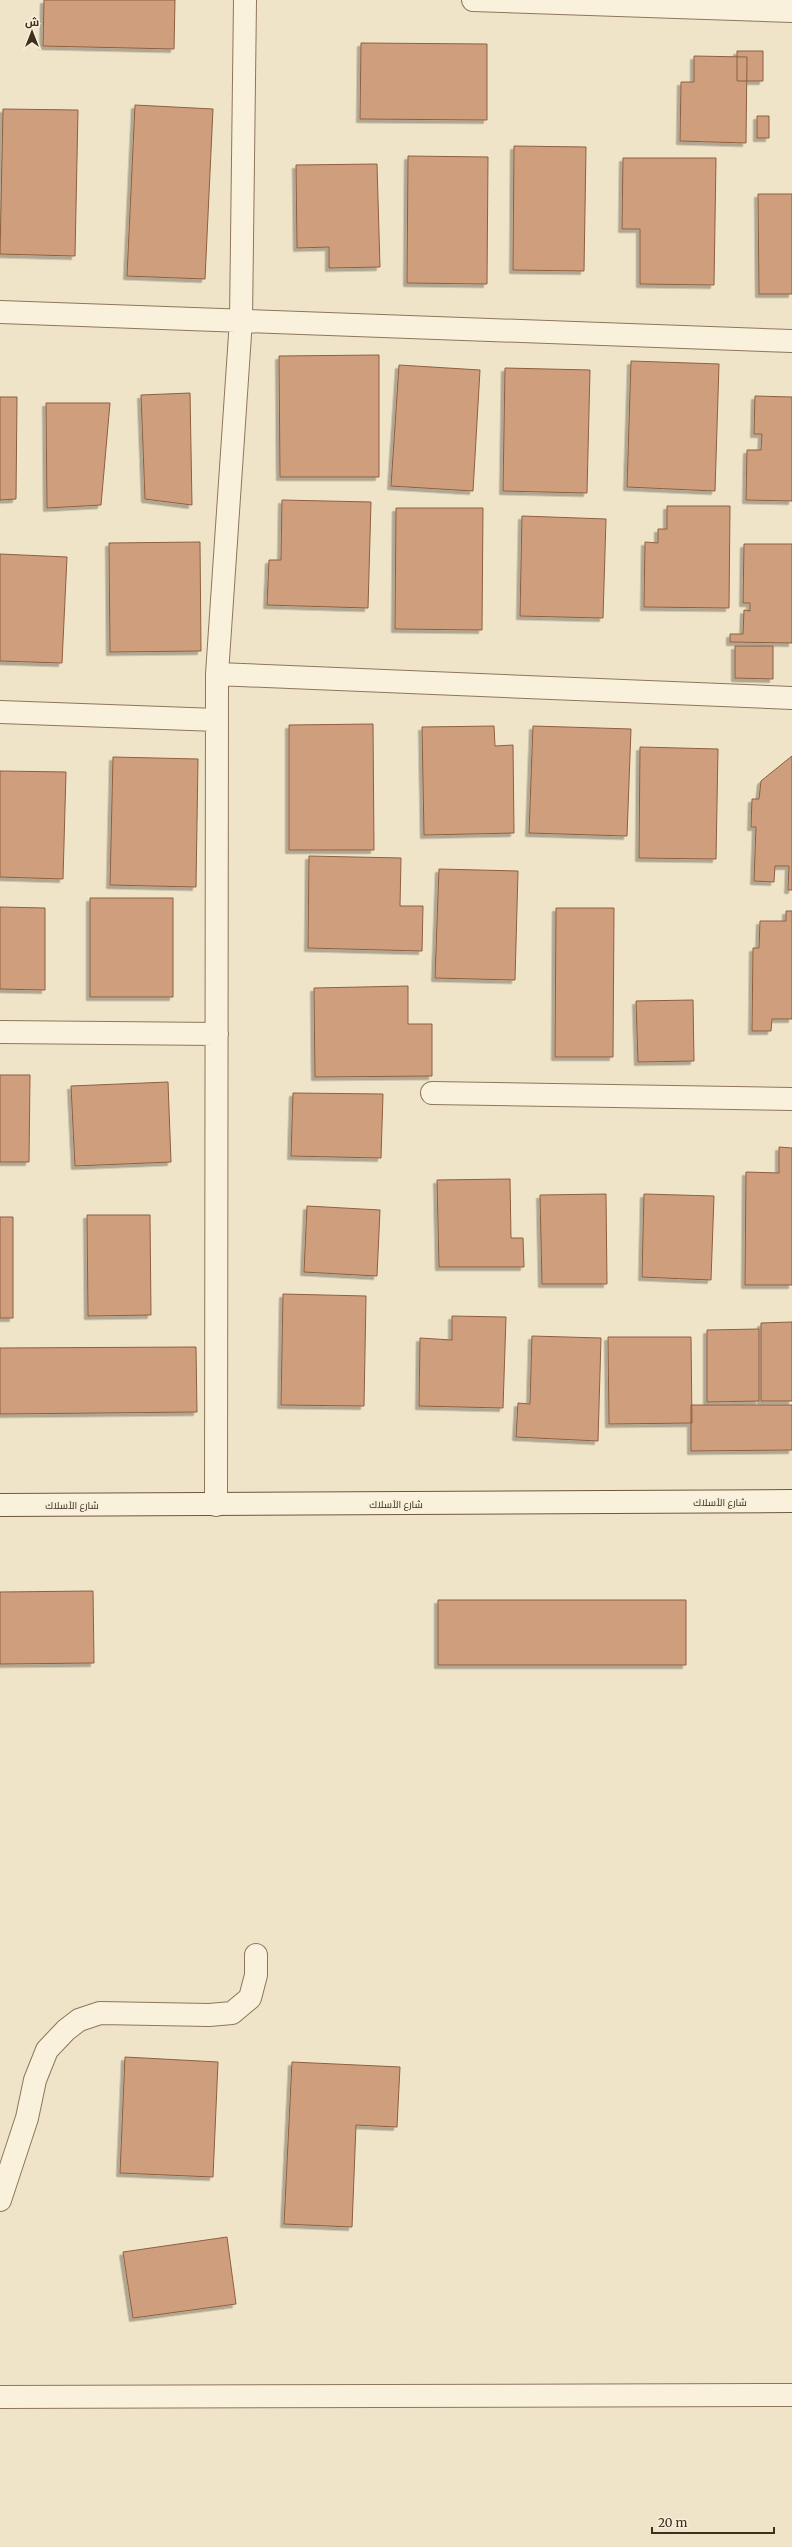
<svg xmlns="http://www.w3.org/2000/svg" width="792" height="2547" font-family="Merriweather,Cairo,serif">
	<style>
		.building { fill: #cf9f7d; stroke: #8d5f41; filter: url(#shadow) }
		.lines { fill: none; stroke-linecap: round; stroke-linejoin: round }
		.lane-casing { stroke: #8d765c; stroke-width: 24 }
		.street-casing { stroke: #8d765c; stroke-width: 24 }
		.secondary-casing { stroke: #6f573f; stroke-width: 24 }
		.lane { stroke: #faf1dc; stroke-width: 22 }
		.street { stroke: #faf1dc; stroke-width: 22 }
		.secondary { stroke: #faf1dc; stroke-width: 22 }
		.labels { text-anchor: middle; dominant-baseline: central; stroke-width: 3; stroke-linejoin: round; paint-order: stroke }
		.street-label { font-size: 10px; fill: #3d2e20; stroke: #f7eed8 }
	</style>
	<defs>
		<filter id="shadow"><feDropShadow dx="-3.5" dy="3.5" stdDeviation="0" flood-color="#0004"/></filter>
	</defs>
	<rect width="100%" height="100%" fill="#f0e4c8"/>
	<!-- building -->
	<path class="building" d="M44,0h131l-1,49 -131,-3z
		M361,43l126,1v76l-127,-1z
		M737,51h26v30h-26z
		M694,56l53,1 -1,86 -66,-2 1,-59h13z
		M135,105l78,4 -8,170 -78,-3z
		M3,109l75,1 -3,146 -75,-2z
		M757,116h12v22h-12z
		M514,146l72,1 -2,124 -71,-1z
		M408,156l80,1 -1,127 -80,-1z
		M623,158h93l-2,127 -74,-1v-55h-18z
		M377,164l3,103 -51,1v-21l-32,1 -1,-83z
		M758,194h34v100h-33z
		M379,355v122h-99l-1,-121z
		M631,361l88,3 -4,127 -88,-4z
		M399,365l81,5 -7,121 -82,-5z
		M505,368l85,2 -3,123 -84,-2z
		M190,393l2,112 -47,-6 -4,-104z
		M755,396l37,1v104l-46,-1 1,-50h14l1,-16h-8z
		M0,397h17l-1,102 -16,1z
		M46,403h64l-9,102 -54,3z
		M282,500l89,2 -3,106 -101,-3 2,-45h12z
		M667,506h63l-1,102 -85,-1 1,-65 13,1v-14h9z
		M396,508h87l-1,122 -87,-1z
		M522,516l84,3 -3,99 -83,-2z
		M200,542l1,109 -91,1 -1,-109z
		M744,544h48v99l-62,-1v-8h13l1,-24 6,1v-8h-7z
		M0,554l67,3 -5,106 -62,-2z
		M735,646h38v33l-38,-1z
		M373,724l1,126h-85v-125z
		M494,726l1,20 18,-1 1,88 -90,2 -2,-108z
		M533,726l98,3 -4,107 -98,-3z
		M640,747l78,2 -2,110 -77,-1z
		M792,756v134h-4l1,-24h-14l-1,16 -20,-1 2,-54h-5l1,-28h7l2,-18z
		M113,757l85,2 -2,128 -86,-2z
		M0,771l66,1 -3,107 -63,-2z
		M309,856l92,2 -1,48h23l-1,45 -114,-3z
		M439,869l79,2 -3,109 -80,-2z
		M90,898h83v99h-83z
		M0,907l45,1v82l-45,-1z
		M556,908h58l-1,149h-58z
		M786,911h6v108h-20l-1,12h-19l1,-83h6l1,-27h26z
		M408,986v38h24v52l-117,1 -1,-89z
		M693,1000l1,61 -56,1 -2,-61z
		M0,1075h30l-1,87h-29z
		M168,1082l3,80 -96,4 -4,-80z
		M293,1093l90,1 -2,64 -90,-2z
		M779,1147l13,1v137h-47l1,-113 33,1z
		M510,1179l1,59h12l1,29h-85l-2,-87z
		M606,1194l1,90h-65l-2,-89z
		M644,1194l70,2 -3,84 -69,-3z
		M307,1206l73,4 -3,66 -73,-4z
		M87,1215h63l1,100 -63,1z
		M0,1217h13v101h-13z
		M283,1294l83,2 -2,110 -83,-1z
		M452,1316l54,1 -3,91 -84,-2 1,-68 32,2z
		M792,1322v79h-31v-78z
		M759,1329v72l-52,1v-72z
		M532,1336l69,2 -3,103 -82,-4 2,-34 12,1z
		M608,1337h83l1,86 -83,1z
		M196,1347l1,65 -197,2v-66z
		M691,1405h101v45l-101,1z
		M93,1591l1,72 -94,1v-72z
		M438,1600h248v65h-248z
		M125,2057l93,5 -5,115 -93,-4z
		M292,2062l108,5 -3,60 -41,-2 -4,102 -68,-3z
		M227,2237l9,67 -103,14 -10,-66z"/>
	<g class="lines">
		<!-- lane casing -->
		<g class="lane-casing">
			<path id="lane" d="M0,2200l27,-82 8,-38 12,-30 19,-20 13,-10 21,-7 109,2 23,-2 18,-15 6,-23v-20"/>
		</g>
		<!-- street casing -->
		<g class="street-casing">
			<path id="street" d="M473,0l319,11
				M0,312l792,29
				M217,674l575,24
				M0,712l217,8
				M0,1032l217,2
				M432,1093l360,6
				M216,1505l1,-831 24,-354 4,-320
				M0,2397l792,-2"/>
		</g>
		<!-- secondary casing -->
		<g class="secondary-casing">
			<path id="secondary" d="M0,1505l792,-4"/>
		</g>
		<!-- lane -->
		<use href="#lane" class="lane"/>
		<!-- street -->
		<use href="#street" class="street"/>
		<!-- secondary -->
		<use href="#secondary" class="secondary"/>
	</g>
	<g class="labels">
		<!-- street labels -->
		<g class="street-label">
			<text x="720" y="1502">شارع الأسلاك</text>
			<text x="396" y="1504">شارع الأسلاك</text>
			<text x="72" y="1505">شارع الأسلاك</text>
		</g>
	</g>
	<!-- north arrow -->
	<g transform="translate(32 32)" stroke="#f7eed8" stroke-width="3" paint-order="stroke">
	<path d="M0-3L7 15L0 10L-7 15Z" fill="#3d2e20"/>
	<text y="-6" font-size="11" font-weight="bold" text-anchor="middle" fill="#3d2e20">ش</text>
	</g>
	<!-- scale -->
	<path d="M652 2527v6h122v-6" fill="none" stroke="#3d2e20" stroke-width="2"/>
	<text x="658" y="2527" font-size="12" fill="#3d2e20" stroke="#f7eed8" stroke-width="3" paint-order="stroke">20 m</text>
</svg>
